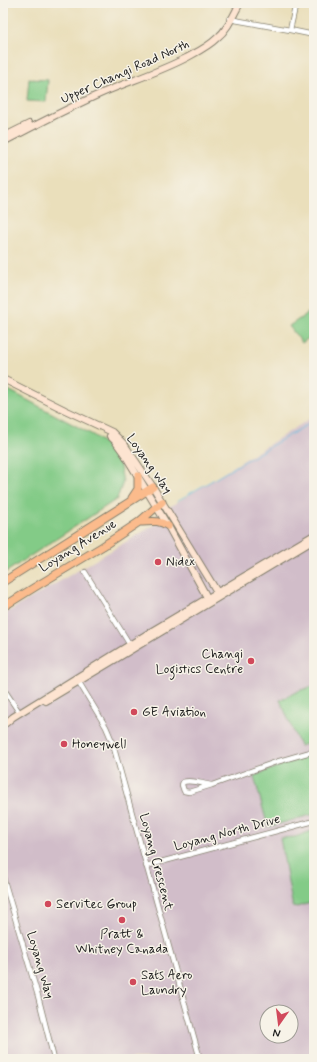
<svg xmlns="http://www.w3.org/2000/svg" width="317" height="1062" font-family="Mynerve,sans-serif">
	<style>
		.industrial { fill: #d1bdc9; fill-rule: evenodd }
		.green { fill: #83cb87; stroke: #507452 }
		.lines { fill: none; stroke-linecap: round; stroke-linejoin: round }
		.stream { stroke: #5fbbdd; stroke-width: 1 }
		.street-casing { stroke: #837e6c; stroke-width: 6 }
		.secondary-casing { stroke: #837e6c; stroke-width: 8 }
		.primary-casing { stroke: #837e6c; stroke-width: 9 }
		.street { stroke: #fff; stroke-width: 4.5 }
		.secondary { stroke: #fde4d1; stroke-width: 6 }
		.primary { stroke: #fbbb8c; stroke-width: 7 }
		.poi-dot { fill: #d1495b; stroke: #f7f3e8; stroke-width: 1.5 }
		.labels { text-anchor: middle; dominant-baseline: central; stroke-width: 3; stroke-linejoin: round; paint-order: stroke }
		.street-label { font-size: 13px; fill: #1c1c1c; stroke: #f7f3e8 }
		.poi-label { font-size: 13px; fill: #1c1c1c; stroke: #f7f3e8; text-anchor: start }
	</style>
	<rect width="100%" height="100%" fill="#f7f3e8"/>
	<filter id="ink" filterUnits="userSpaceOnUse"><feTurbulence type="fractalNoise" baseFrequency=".025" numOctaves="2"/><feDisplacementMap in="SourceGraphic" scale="8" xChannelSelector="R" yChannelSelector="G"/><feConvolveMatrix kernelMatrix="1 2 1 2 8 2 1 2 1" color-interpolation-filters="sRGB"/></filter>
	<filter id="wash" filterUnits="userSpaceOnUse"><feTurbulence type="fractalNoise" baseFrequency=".012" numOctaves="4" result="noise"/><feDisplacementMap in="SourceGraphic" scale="16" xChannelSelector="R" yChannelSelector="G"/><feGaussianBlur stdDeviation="0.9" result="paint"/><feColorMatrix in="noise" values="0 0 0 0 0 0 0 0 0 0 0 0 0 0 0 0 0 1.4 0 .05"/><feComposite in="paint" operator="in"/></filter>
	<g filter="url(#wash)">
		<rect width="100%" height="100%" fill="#eadfbb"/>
		<!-- industrial -->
		<path class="industrial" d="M314,416v643h-311v-444l153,-91 -4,-6zM267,1012h24v24h-24z"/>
		<!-- green -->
		<path class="green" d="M29,79l19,1 -2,22 -19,-1z
			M314,309v25l-12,9 -13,-17z
			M3,387l90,48 16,12 10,15 4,20 -6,17 -114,75z
			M314,686v56l-14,4 -20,-46 18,-9z
			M314,755v59l-46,13 -14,-51 31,-12z
			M314,830v72l-21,6 -13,-70 15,-1z"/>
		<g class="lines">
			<!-- stream -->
			<path class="stream" d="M177,501l135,-79"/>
		</g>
	</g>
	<g filter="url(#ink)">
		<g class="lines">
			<!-- street casing -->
			<g class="street-casing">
				<path id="street" d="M229,19l61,11 24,5
					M290,30l6,-27
					M85,572l45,73
					M77,679l29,48 6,14 88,318
					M3,688l16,24
					M212,785c-10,-1 -20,-6 -29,-3l-1,3 2,6 5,1 23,-7 64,-23 38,-11
					M146,866l168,-45
					M3,877l35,119 16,63"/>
			</g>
			<!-- secondary casing -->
			<g class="secondary-casing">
				<path id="secondary" d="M3,137l26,-13
					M3,142c33,-17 65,-34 99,-49 28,-12 57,-21 84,-35 11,-6 22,-11 31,-20 11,-9 16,-22 23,-35
					M3,379l62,31 47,22 12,12 29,43 66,108
					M110,436l5,5 10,14 43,71 41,75
					M46,701l268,-161
					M6,723l7,-6 139,-86 162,-96"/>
			</g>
			<!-- primary casing -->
			<g class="primary-casing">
				<path id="primary" d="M132,498l6,-9v-13
					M139,522c12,0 18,-3 29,4
					M3,582l150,-95
					M3,607l32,-20 68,-41 36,-24 23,-20"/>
			</g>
			<!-- street -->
			<use href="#street" class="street"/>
			<!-- secondary -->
			<use href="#secondary" class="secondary"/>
			<!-- primary -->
			<use href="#primary" class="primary"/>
		</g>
	</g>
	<!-- markers -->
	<g class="poi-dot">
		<circle cx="158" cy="562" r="4"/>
		<circle cx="251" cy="661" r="4"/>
		<circle cx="134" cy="712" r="4"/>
		<circle cx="64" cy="744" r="4"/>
		<circle cx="48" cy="904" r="4"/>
		<circle cx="122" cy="920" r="4"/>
		<circle cx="133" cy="982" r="4"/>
	</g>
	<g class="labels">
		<!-- street labels -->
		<g class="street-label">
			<text transform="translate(125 72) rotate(-24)">Upper Changi Road North</text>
			<text transform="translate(149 464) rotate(55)">Loyang Way</text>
			<text transform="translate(78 546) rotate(-32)">Loyang Avenue</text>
			<text transform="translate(227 833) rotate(-15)">Loyang North Drive</text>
			<text transform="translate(156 862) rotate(75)">Loyang Crescent</text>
			<text transform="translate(40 965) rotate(74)">Loyang Way</text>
		</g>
		<!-- poi labels -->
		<g class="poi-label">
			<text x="166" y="562">Nidex</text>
			<text x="243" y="654" text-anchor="end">Changi<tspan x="243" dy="15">Logistics Centre</tspan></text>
			<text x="142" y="712">GE Aviation</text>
			<text x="72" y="744">Honeywell</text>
			<text x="56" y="904">Servitec Group</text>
			<text x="122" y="934" text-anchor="middle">Pratt &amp;<tspan x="122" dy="15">Whitney Canada</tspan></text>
			<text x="141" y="975">Sats Aero<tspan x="141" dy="15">Laundry</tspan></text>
		</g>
	</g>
	<!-- margin -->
	<rect width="317" height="1062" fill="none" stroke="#f7f3e8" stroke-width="16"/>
	<!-- north arrow -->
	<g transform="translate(279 1024) rotate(194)"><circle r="19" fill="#f7f3e8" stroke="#9f9d96"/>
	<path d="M0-3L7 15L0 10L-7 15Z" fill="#d1495b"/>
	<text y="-6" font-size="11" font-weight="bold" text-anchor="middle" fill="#1c1c1c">N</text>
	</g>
</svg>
